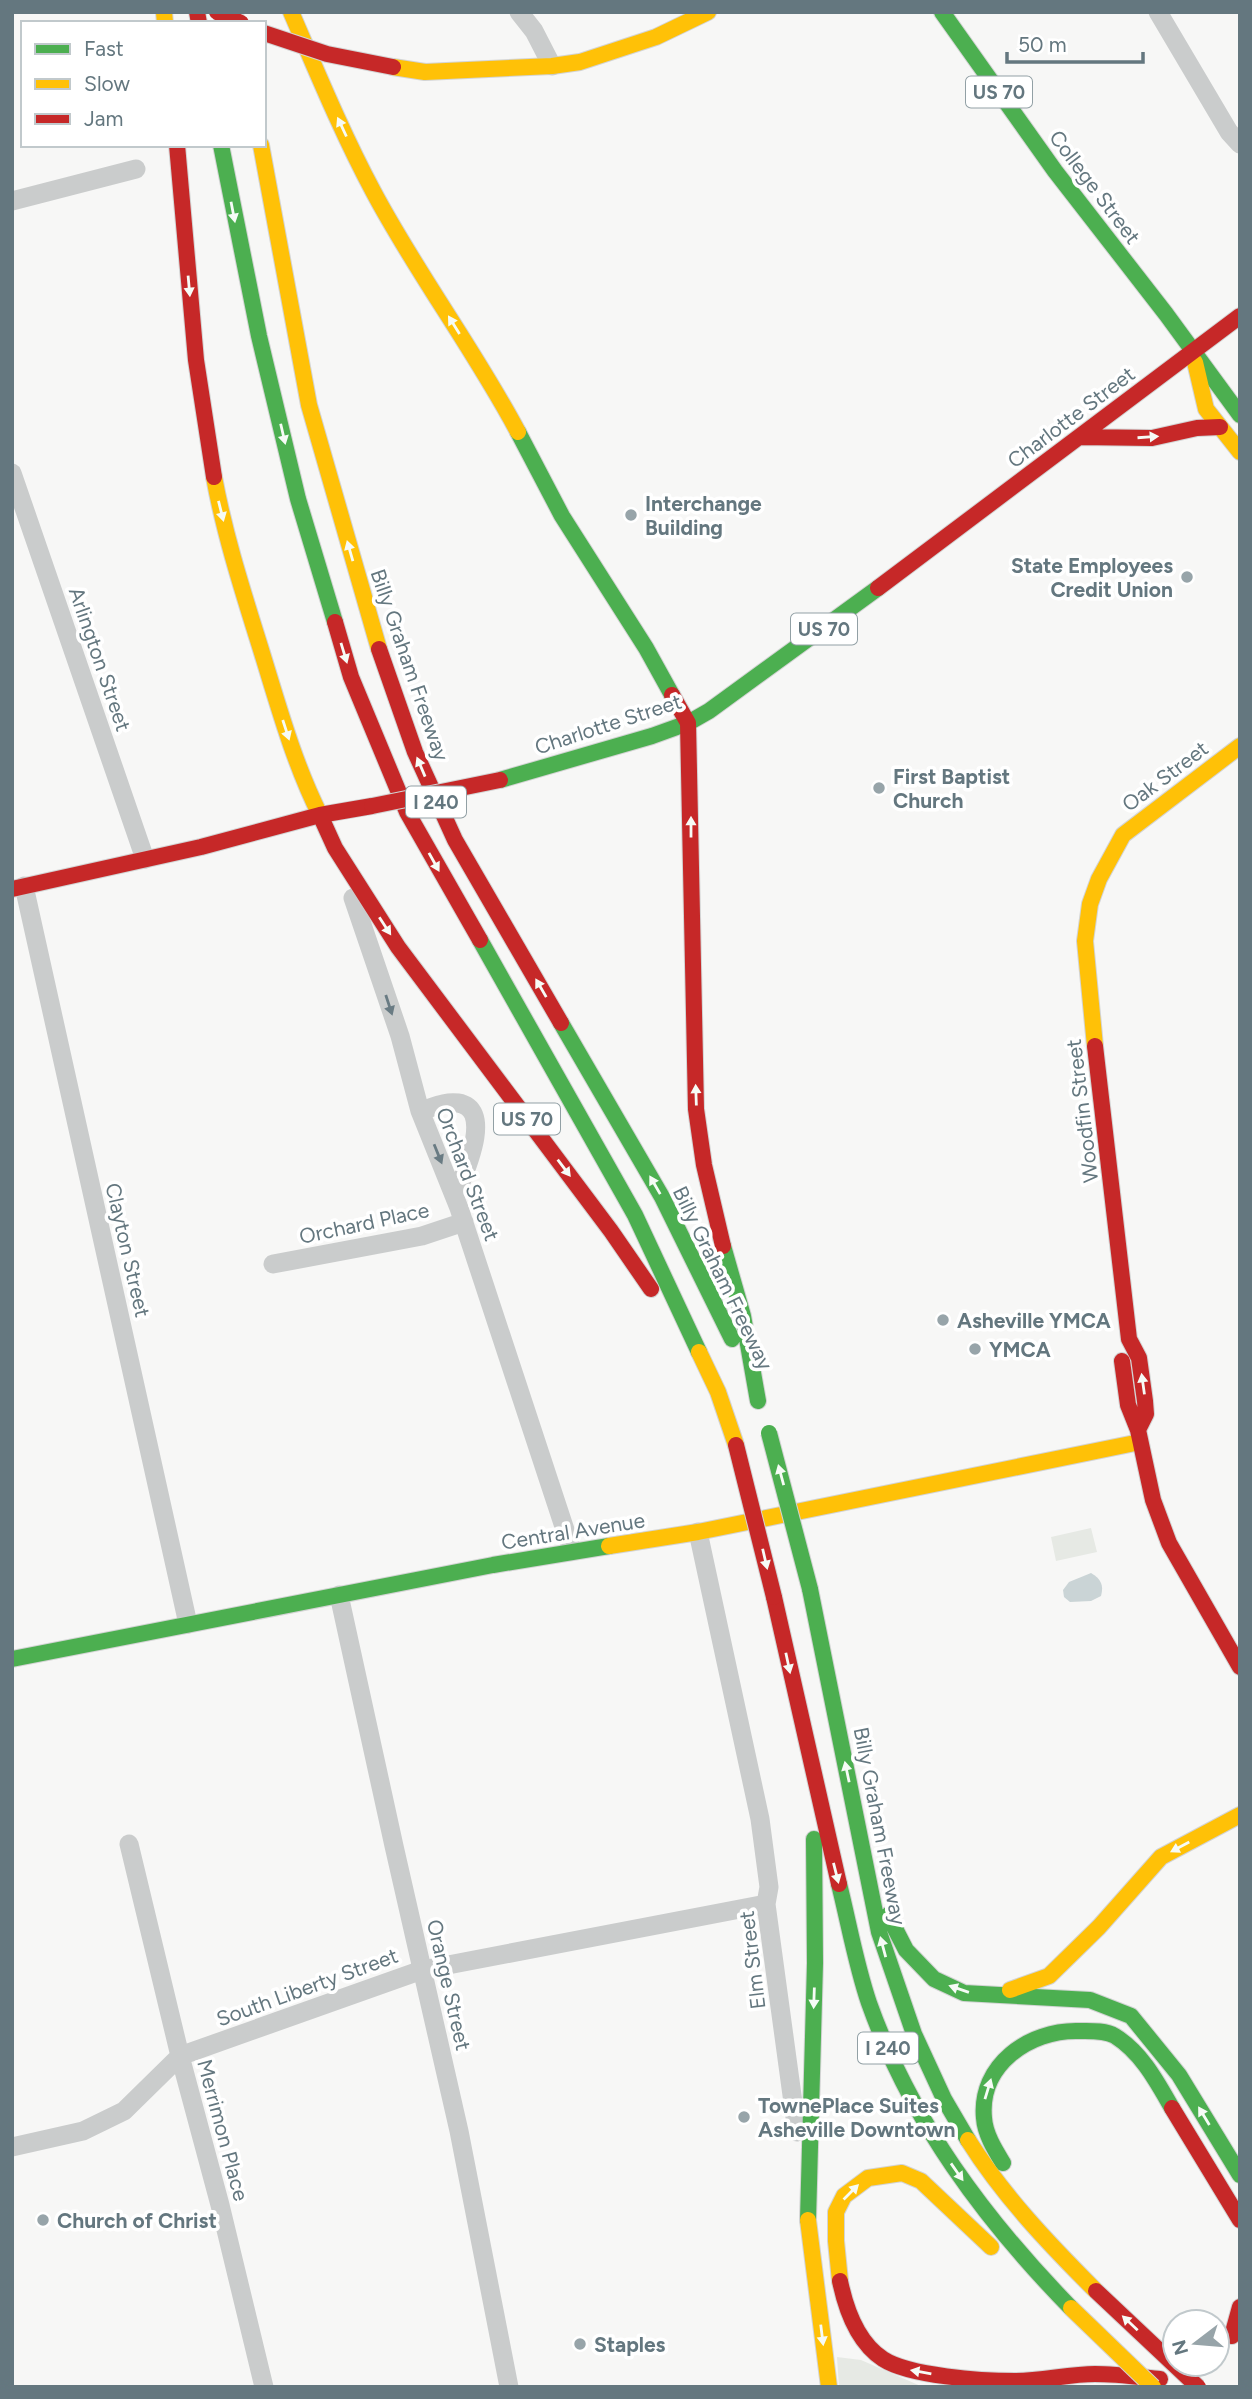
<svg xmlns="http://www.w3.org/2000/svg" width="1252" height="2399" font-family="Figtree,sans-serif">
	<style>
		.green { fill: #e6e9e4 }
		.water { fill: #cad4d6 }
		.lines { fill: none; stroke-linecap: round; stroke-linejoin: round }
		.fast-casing { stroke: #d3d4d4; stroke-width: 18 }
		.slow-casing { stroke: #d3d4d4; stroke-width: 18 }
		.jam-casing { stroke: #d3d4d4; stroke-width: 18 }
		.street { stroke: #cacccc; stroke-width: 19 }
		.fast { stroke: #4caf50; stroke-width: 16 }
		.slow { stroke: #ffc107; stroke-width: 16 }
		.jam { stroke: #c62828; stroke-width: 16 }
		.fast-bridge-casing { stroke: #d3d4d4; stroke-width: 18; stroke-linecap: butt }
		.slow-bridge-casing { stroke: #d3d4d4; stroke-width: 18; stroke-linecap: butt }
		.jam-bridge-casing { stroke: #d3d4d4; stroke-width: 18; stroke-linecap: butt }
		.fast-bridge { stroke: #4caf50; stroke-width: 16 }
		.slow-bridge { stroke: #ffc107; stroke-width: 16 }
		.jam-bridge { stroke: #c62828; stroke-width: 16 }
		.oneway { fill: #f6fbf6 }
		.oneway2 { fill: #697b83 }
		.poi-dot { fill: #97a4a9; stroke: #fff; stroke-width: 2.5 }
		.labels { text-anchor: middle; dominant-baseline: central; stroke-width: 7; stroke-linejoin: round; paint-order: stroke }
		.shield { fill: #fff; stroke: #92a0a5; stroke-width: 2 }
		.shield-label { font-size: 19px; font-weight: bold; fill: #64777f }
		.street-label { font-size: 21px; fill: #64777f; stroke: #fff }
		.poi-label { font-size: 21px; font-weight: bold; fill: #64777f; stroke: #fff; text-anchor: start }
	</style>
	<rect width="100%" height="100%" fill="#f7f7f6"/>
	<!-- green -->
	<path class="green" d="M1091,1528l6,24 -41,9 -5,-24z
		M837,2357l24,3 62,27h-84z"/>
	<!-- water -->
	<path class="water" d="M1091,1573c10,6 13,12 10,23l-10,5 -21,1 -6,-5 -1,-7 6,-8z"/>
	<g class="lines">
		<!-- fast casing -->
		<g class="fast-casing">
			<path id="fast" d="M942,12l113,159 111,143 74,101
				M221,145l38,191 39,163 37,123
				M518,432l44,84 84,132 26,47
				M500,780l152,-44 36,-13 21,-12 169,-123
				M480,940l155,275 64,137
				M561,1023l101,174 70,142
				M723,1246l20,70 15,85
				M810,1589l69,343 35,102 30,65 24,41
				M12,1659l481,-94 116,-19
				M839,1884c10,40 17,81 30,119 42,118 116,217 202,305
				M888,1915l18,35 28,29 30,14 126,7 41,16 48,59 61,100
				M1003,2163c-8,-13 -18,-29 -19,-45 -5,-53 45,-88 94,-87 12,0 27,-1 37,5 27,17 42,46 57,72
				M808,2220l7,-257 -1,-124"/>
		</g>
		<!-- slow casing -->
		<g class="slow-casing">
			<path id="slow" d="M164,12l1,11
				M291,12c26,60 51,121 82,179 44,83 101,158 145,241
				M393,67l32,5 127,-6 28,-4 76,-25 52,-25
				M261,145l48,260 70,244
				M1195,362l11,47 34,43
				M214,477c11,60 30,118 48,176 17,55 32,110 58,162
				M1095,1046l-10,-105 5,-37 9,-25 24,-44 117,-89
				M699,1352l19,40 18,53
				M609,1546l89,-14 442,-90
				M1010,1990l39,-14 50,-49 62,-70 79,-42
				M968,2140c36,57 81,104 128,151
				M808,2220l21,167
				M840,2281l-4,-40v-29l8,-16 24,-18 34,-5 19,8 70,66"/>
		</g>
		<!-- jam casing -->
		<g class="jam-casing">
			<path id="jam" d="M197,12l2,11
				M177,145l19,215 18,117
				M1080,437l72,1 45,-10 23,-1
				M878,588l362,-272
				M335,622l16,55 56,135 73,128
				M379,649l36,103 40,88 106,183
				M672,695l16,28 8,386 8,56 19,81
				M335,848l-15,-33 52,-9
				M335,848l63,99 213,284 40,58
				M12,889l189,-42 119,-32
				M1095,1046l34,293 10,19 6,43 1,13 -8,16
				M1122,1361l6,44 10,25 15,70 16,43 71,124
				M774,1597l65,287
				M1172,2108l68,112
				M840,2281c6,29 17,61 43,78 26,17 99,22 132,22 27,0 54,-7 80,-7 22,0 44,3 65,5
				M1232,2336l8,-29"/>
		</g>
		<!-- street -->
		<path class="street" d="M519,12l15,19 18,35
			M1158,12l71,120 11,12
			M12,201l124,-32
			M12,473l133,386
			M24,886l164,738
			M353,898l47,138 20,75 39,97 113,343
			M420,1111c12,-3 24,-10 38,-8 38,6 4,75 -3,94
			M273,1264l149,-28 42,-14
			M698,1532l62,287 9,68 -3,17 31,228
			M339,1595l55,251 65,285 50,256
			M129,1844l51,212 40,149 44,182
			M12,2147l71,-16 41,-20 56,-55 242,-86 344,-66"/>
		<!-- fast -->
		<use href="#fast" class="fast"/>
		<!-- slow -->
		<use href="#slow" class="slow"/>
		<!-- jam -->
		<use href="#jam" class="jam"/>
		<!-- fast-bridge casing -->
		<g class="fast-bridge-casing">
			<path id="fast-bridge" d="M769,1433l41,156"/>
		</g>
		<!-- slow-bridge casing -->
		<g class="slow-bridge-casing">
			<path id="slow-bridge" d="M1071,2308l82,79"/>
		</g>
		<!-- jam-bridge casing -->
		<g class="jam-bridge-casing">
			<path id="jam-bridge" d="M217,12l24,11
				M264,33l63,21 66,13
				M372,806l128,-26
				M736,1445l38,152
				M1096,2291l102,96"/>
		</g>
		<!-- fast-bridge -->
		<use href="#fast-bridge" class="fast-bridge"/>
		<!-- slow-bridge -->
		<use href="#slow-bridge" class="slow-bridge"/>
		<!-- jam-bridge -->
		<use href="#jam-bridge" class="jam-bridge"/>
	</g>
	<!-- one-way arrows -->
	<defs><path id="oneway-solid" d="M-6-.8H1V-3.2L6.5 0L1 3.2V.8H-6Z" transform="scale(1.75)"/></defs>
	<g class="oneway">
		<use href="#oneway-solid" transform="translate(342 127) rotate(-115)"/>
		<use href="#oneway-solid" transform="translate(233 212) rotate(79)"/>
		<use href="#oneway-solid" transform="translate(189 286) rotate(85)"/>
		<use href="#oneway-solid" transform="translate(454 325) rotate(-122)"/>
		<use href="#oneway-solid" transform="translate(283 434) rotate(77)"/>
		<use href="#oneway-solid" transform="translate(1148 437) rotate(-4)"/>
		<use href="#oneway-solid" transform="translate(221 511) rotate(76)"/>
		<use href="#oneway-solid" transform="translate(350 551) rotate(-106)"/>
		<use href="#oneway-solid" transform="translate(344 653) rotate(73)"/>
		<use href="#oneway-solid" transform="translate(286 730) rotate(72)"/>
		<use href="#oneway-solid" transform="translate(421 767) rotate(-113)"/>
		<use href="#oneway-solid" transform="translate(691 827) rotate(-90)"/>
		<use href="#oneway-solid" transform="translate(434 862) rotate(61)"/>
		<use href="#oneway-solid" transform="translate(385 926) rotate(57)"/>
		<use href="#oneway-solid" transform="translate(541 988) rotate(-120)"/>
		<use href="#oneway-solid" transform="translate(696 1095) rotate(-92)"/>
		<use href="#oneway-solid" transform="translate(564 1168) rotate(53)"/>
		<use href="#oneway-solid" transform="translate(655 1185) rotate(-120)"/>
		<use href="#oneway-solid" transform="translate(1143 1384) rotate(-98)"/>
		<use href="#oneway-solid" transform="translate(781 1475) rotate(-105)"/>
		<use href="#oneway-solid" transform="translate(765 1559) rotate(77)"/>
		<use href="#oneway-solid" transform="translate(788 1663) rotate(78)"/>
		<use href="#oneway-solid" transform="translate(847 1772) rotate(-102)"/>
		<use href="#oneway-solid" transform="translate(1180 1847) rotate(152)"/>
		<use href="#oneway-solid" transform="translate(836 1873) rotate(76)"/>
		<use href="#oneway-solid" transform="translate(883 1947) rotate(-105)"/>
		<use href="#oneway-solid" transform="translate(959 1989) rotate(-161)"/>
		<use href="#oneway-solid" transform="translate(814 1998) rotate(92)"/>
		<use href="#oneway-solid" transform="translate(988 2089) rotate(-73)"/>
		<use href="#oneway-solid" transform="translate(1204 2116) rotate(-121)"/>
		<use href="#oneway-solid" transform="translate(957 2172) rotate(55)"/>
		<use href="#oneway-solid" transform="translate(851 2192) rotate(-45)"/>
		<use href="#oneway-solid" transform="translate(1130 2323) rotate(-137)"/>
		<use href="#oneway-solid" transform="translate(822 2335) rotate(83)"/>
		<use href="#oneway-solid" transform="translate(921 2372) rotate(-170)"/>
	</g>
	<g class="oneway2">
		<use href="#oneway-solid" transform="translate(389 1005) rotate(72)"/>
		<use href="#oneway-solid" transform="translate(438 1154) rotate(68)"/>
	</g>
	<!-- markers -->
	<g class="poi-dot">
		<circle cx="631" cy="515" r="7"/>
		<circle cx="1187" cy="577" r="7"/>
		<circle cx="879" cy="788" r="7"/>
		<circle cx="943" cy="1320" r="7"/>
		<circle cx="975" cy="1349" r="7"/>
		<circle cx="744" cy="2117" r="7"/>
		<circle cx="43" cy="2220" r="7"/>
		<circle cx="580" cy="2344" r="7"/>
	</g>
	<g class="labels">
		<!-- shield labels -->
		<g class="shield">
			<rect x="966" y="76.5" width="66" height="31" rx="5"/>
			<rect x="791" y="613.5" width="66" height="31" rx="5"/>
			<rect x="406" y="786.5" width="60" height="31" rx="5"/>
			<rect x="494" y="1103.5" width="66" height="31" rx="5"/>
			<rect x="858" y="2032.5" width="60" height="31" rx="5"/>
		</g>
		<g class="shield-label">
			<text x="999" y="92">US 70</text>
			<text x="824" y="629">US 70</text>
			<text x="436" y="802">I 240</text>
			<text x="527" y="1119">US 70</text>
			<text x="888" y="2048">I 240</text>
		</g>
		<!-- street labels -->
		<g class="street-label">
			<text transform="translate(1095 187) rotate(53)">College Street</text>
			<text transform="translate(1071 417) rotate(-37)">Charlotte Street</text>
			<text transform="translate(100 659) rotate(71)">Arlington Street</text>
			<text transform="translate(410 665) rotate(71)">Billy Graham Freeway</text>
			<text transform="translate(608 724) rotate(-18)">Charlotte Street</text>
			<text transform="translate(1165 776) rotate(-37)">Oak Street</text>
			<text transform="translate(1082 1111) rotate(-97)">Woodfin Street</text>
			<text transform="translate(468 1174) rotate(69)">Orchard Street</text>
			<text transform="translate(364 1223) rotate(-12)">Orchard Place</text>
			<text transform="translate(128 1250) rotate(77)">Clayton Street</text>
			<text transform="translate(723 1278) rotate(64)">Billy Graham Freeway</text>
			<text transform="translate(573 1531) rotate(-9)">Central Avenue</text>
			<text transform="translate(880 1826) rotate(79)">Billy Graham Freeway</text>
			<text transform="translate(752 1960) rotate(-97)">Elm Street</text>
			<text transform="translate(449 1985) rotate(77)">Orange Street</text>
			<text transform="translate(307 1987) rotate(-20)">South Liberty Street</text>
			<text transform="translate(223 2130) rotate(75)">Merrimon Place</text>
		</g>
		<!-- poi labels -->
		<g class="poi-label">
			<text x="645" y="503">Interchange<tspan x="645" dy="24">Building</tspan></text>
			<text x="1173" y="565" text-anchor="end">State Employees<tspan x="1173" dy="24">Credit Union</tspan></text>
			<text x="893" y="776">First Baptist<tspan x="893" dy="24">Church</tspan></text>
			<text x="957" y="1320">Asheville YMCA</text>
			<text x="989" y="1349">YMCA</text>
			<text x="758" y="2105">TownePlace Suites<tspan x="758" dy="24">Asheville Downtown</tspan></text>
			<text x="57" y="2220">Church of Christ</text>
			<text x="594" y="2344">Staples</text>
		</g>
	</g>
	<!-- border -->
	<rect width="1252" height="2399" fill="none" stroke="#64777f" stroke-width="28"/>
	<!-- legend -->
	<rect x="21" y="21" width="245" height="126" fill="#ffffff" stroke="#c1c9cc" stroke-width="2"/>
	<rect x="35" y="44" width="35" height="10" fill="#4caf50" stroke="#c1c9cc" stroke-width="2"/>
	<text x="84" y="56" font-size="21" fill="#64777f">Fast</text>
	<rect x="35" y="79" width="35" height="10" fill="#ffc107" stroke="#c1c9cc" stroke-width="2"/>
	<text x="84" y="91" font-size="21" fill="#64777f">Slow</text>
	<rect x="35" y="114" width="35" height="10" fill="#c62828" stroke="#c1c9cc" stroke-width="2"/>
	<text x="84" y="126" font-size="21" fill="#64777f">Jam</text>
	<!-- north arrow -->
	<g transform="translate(1196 2343) rotate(254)"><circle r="33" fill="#ffffff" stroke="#c1c9cc" stroke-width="2"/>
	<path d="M0-5L12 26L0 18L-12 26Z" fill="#97a4a9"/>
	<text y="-10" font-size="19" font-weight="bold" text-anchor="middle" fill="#64777f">N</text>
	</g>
	<!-- scale -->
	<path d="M1007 52v10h136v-10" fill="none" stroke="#64777f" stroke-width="3.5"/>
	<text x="1018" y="52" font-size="21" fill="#64777f" stroke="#ffffff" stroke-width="5" paint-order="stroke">50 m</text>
</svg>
